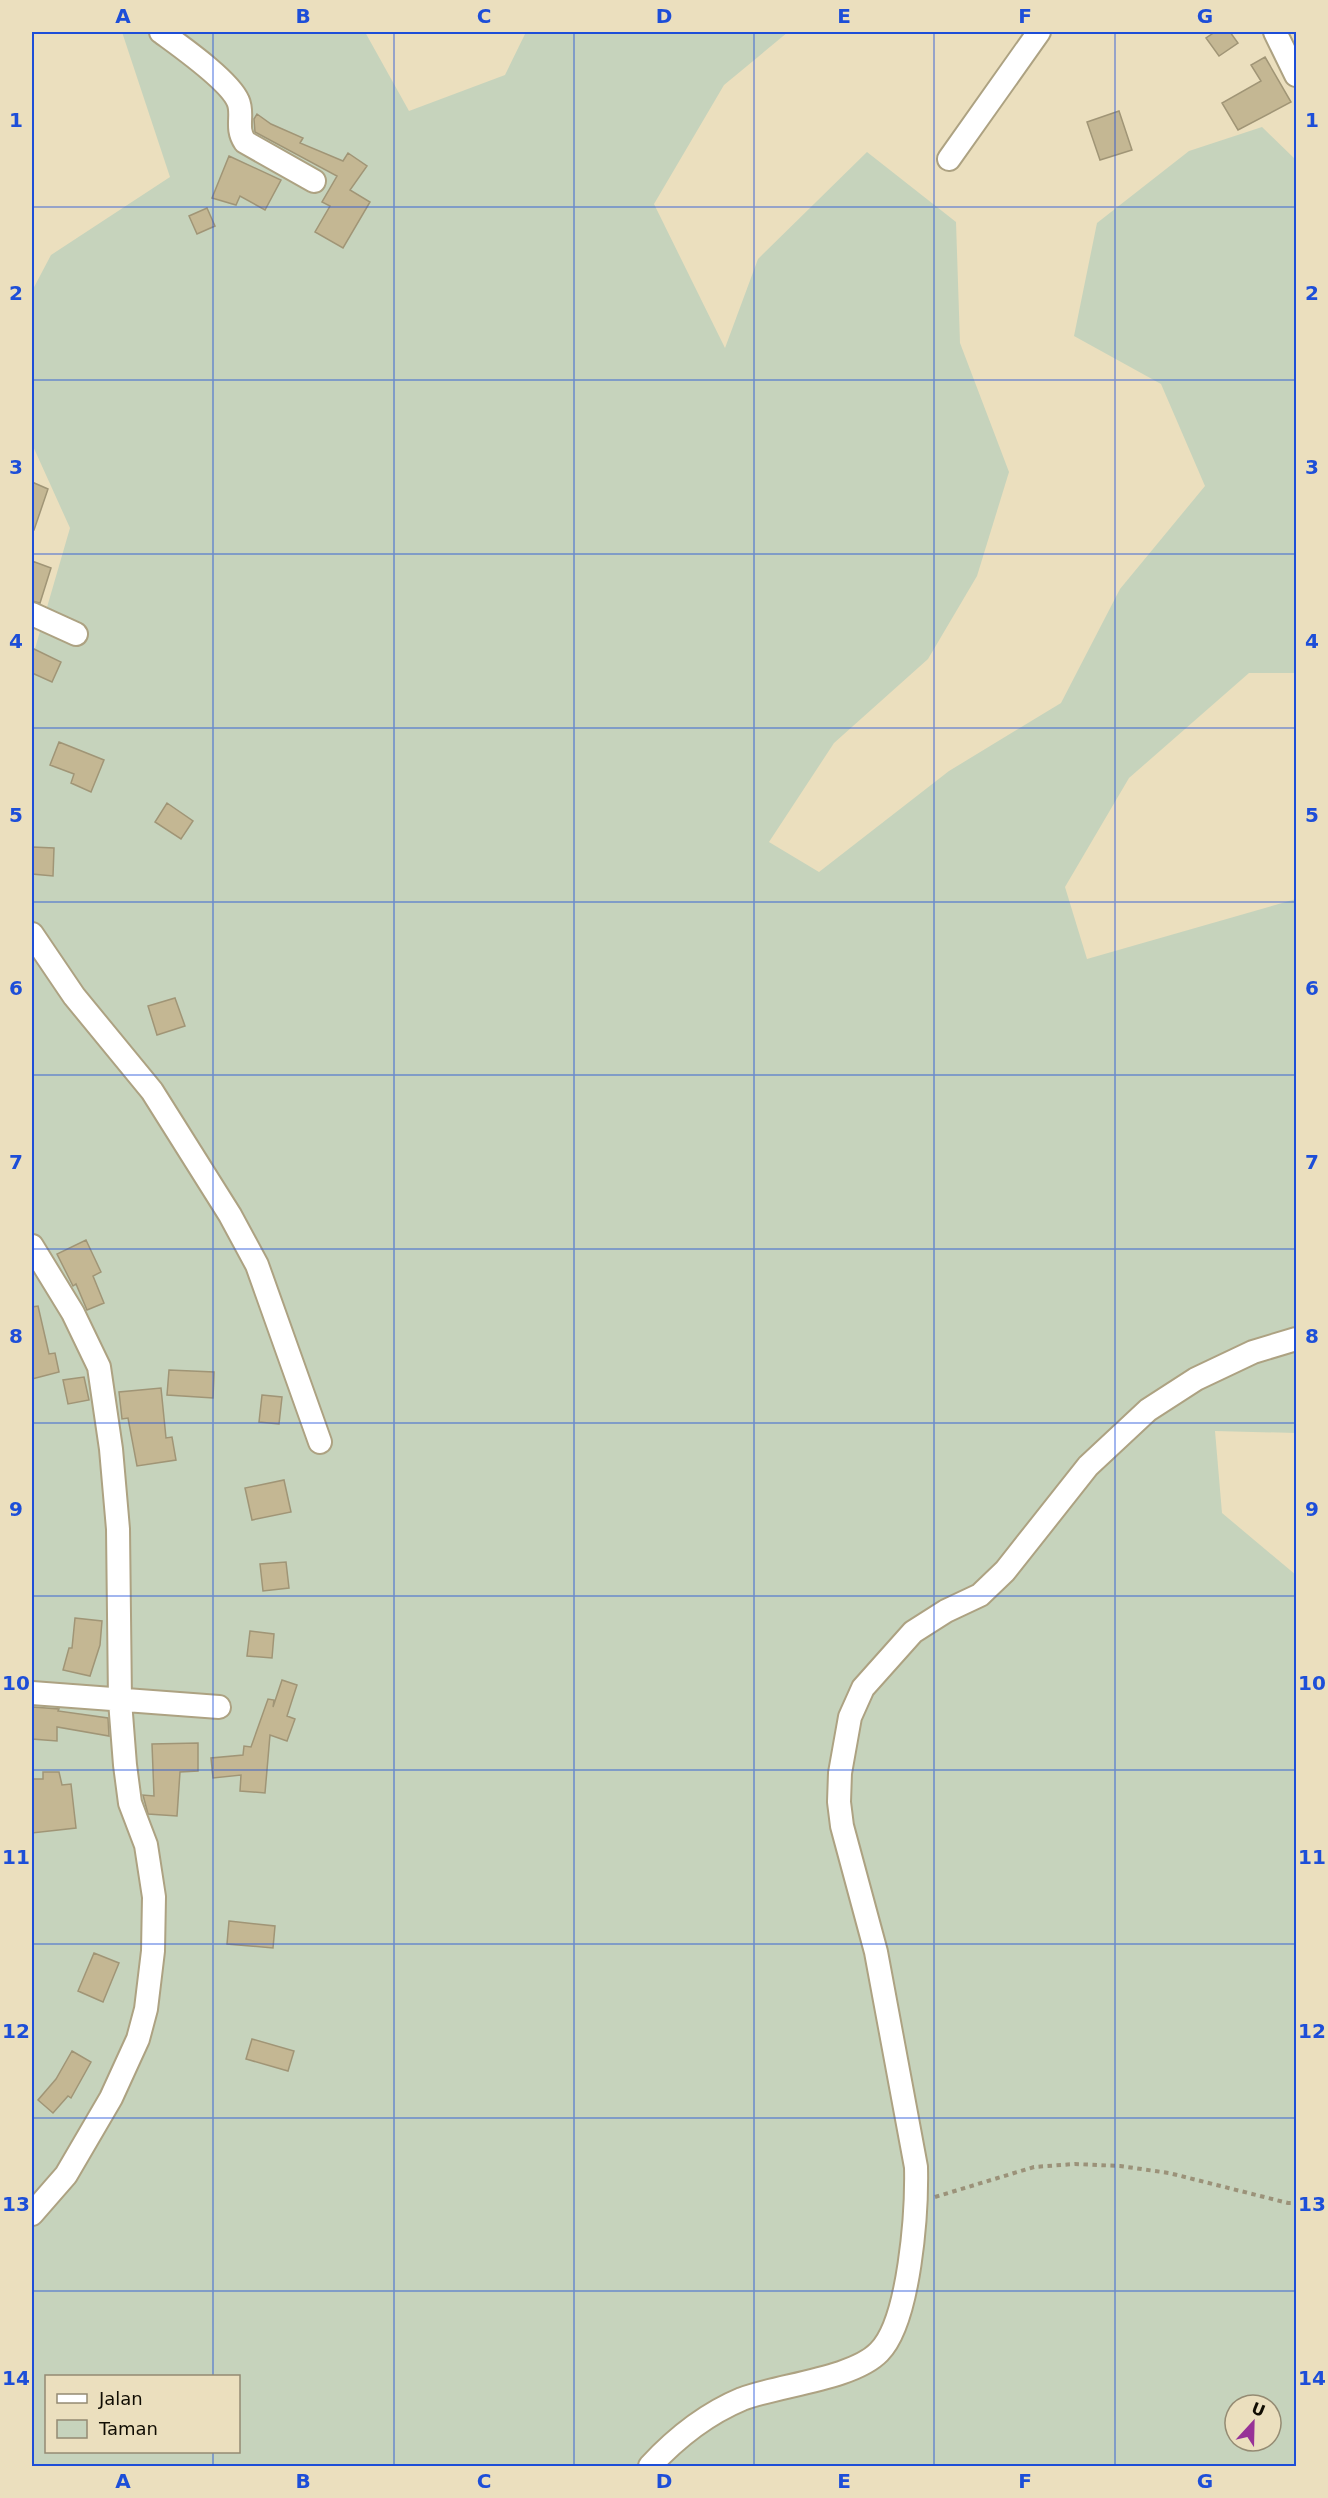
<svg xmlns="http://www.w3.org/2000/svg" width="1328" height="2498" font-family="'DejaVu Sans',sans-serif">
	<style>
		.green { fill: #c6d3bc; fill-rule: evenodd }
		.building { fill: #c4b793; stroke: #a09576; stroke-width: 1.5 }
		.lines { fill: none; stroke-linecap: round; stroke-linejoin: round }
		.minor-casing { stroke: #ada282; stroke-width: 26 }
		.path { stroke: #9b9279; stroke-width: 4; stroke-dasharray: 4.5 4.5; stroke-linecap: butt }
		.minor { stroke: #fff; stroke-width: 22 }
		.grid { fill: none; stroke: #1d4ed8; stroke-width: 1.5; stroke-opacity: 0.55 }
		.neatline { fill: none; stroke: #1d4ed8; stroke-width: 2 }
		.grid-label { font-size: 20px; text-anchor: middle; font-weight: bold; fill: #1d4ed8 }
	</style>
	<rect width="100%" height="100%" fill="#ebdfbe"/>
	<!-- green -->
	<path class="green" d="M122,32h243l44,79 96,-36 21,-43h262l-64,53 -70,119 71,144 33,-89 109,-107 89,70 4,121 49,129 -32,104 -49,83 -94,84 -65,99 50,30 130,-101 112,-68 59,-114 85,-103 -44,-102 -87,-48 23,-113 92,-72 73,-24 34,33v513h-47l-120,105 -64,109 22,72 209,-60v534l-81,-2 7,82 74,62v891h-1264v-1807l38,-131 -38,-84v-153l19,-36 119,-78zM46,2376h192v76h-192zM1235,2405h36v36h-36z"/>
	<!-- building -->
	<path class="building" d="M1215,32h15l8,11 -19,13 -13,-18z
		M1265,57l26,45 -53,28 -16,-27 39,-22 -10,-16z
		M1119,111l13,39 -32,10 -13,-38z
		M257,114l14,10 32,14 -3,5 43,18 5,-8 19,13 -17,24 20,12 -27,46 -28,-16 15,-26 -8,-4 15,-26 -82,-44 -1,-13z
		M229,156l52,24 -16,30 -25,-14 -4,9 -24,-7z
		M207,208l8,18 -18,8 -8,-18z
		M32,482l16,7 -14,41h-2z
		M32,561l19,7 -11,35 -8,-2z
		M32,648l29,14 -9,20 -20,-9z
		M59,742l45,18 -13,32 -20,-9 3,-9 -24,-9z
		M167,803l26,18 -12,18 -26,-17z
		M32,847l22,1 -1,28 -21,-2z
		M175,998l10,28 -28,9 -9,-29z
		M86,1240l15,32 -8,4 11,27 -17,7 -11,-26 -3,2 -16,-32z
		M38,1306l11,48 6,-1 4,19 -27,7v-72z
		M169,1370l45,2 -1,26 -46,-3z
		M84,1377l5,23 -21,4 -5,-24z
		M161,1388l5,50 6,-1 4,23 -39,6 -9,-48 -6,1 -3,-27z
		M262,1395l20,2 -3,27 -20,-2z
		M284,1480l7,32 -39,8 -7,-32z
		M286,1562l3,26 -26,3 -3,-27z
		M75,1618l27,3 -2,24 -10,31 -27,-6 6,-22h3z
		M250,1631l24,3 -2,24 -25,-2z
		M282,1680l15,5 -10,31 8,3 -8,22 -17,-6 -5,58 -25,-2 1,-16 -28,3 -2,-20 32,-3 1,-9 7,1 17,-48 6,1 -1,7z
		M32,1707l27,2 -1,2 50,7 1,18 -52,-9v14l-25,-2z
		M198,1743v28l-18,1 -3,44 -29,-2 -5,-19 11,1 -2,-52z
		M43,1772h16l3,13 9,-1 5,44 -44,5v-54h11z
		M229,1921l46,5 -2,22 -46,-4z
		M94,1953l25,10 -16,39 -25,-11z
		M252,2039l42,12 -6,20 -42,-12z
		M72,2051l19,11 -20,36 -3,-2 -15,17 -15,-13 18,-21z"/>
	<g class="lines">
		<!-- minor casing -->
		<g class="minor-casing">
			<path id="minor" d="M161,32c19,14 68,48 77,69 6,13 -3,27 7,41l69,39
				M1275,32l21,43
				M949,159l90,-127
				M32,614l44,20
				M32,934l42,62 78,95 78,124 27,50 63,177
				M32,1246l41,67 26,54 12,82 7,80 2,172 5,64 5,38 16,42 8,52 -1,54 -7,58 -8,30 -27,59 -45,77 -34,39
				M32,1693l187,14
				M650,2466c26,-28 56,-52 92,-67 36,-14 111,-20 137,-47 31,-31 38,-141 37,-185l-40,-215 -34,-126 -3,-24 1,-29 10,-56 13,-29 50,-56 33,-21 34,-16 25,-24 83,-105 60,-56 48,-31 57,-27 43,-13"/>
		</g>
		<!-- path -->
		<path class="path" d="M935,2197l99,-30 41,-3 45,2 49,7 119,30h8"/>
		<!-- minor -->
		<use href="#minor" class="minor"/>
	</g>
	<!-- grid -->
	<path class="grid" d="M213,32v2344M394,32v2434M574,32v2434M754,32v2434M934,32v2434M1115,32v2434M32,207h1264M32,380h1264M32,554h1264M32,728h1264M32,902h1264M32,1075h1264M32,1249h1264M32,1423h1264M32,1596h1264M32,1770h1264M32,1944h1264M32,2118h1264M32,2291h1264M213,2452v14"/>
	<!-- border -->
	<rect width="1328" height="2498" fill="none" stroke="#ebdfbe" stroke-width="66"/>
	<!-- legend -->
	<rect x="45" y="2375" width="195" height="78" fill="#ebdfbe" stroke="#948b73" stroke-width="1.5"/>
	<rect x="57" y="2394" width="30" height="9" fill="#ffffff" stroke="#948b73" stroke-width="1.5"/>
	<text x="99" y="2405" font-size="18" fill="#110d03">Jalan</text>
	<rect x="57" y="2420" width="30" height="18" fill="#c6d3bc" stroke="#948b73" stroke-width="1.5"/>
	<text x="99" y="2435" font-size="18" fill="#110d03">Taman</text>
	<!-- north arrow -->
	<g transform="translate(1253 2423) rotate(22)"><circle r="28" fill="#ebdfbe" stroke="#948b73" stroke-width="1.5"/>
	<path d="M0-4.5L10 22L0 15L-10 22Z" fill="#973297"/>
	<text y="-9" font-size="16" font-weight="bold" text-anchor="middle" fill="#110d03">U</text>
	</g>
	<rect x="33" y="33" width="1262" height="2432" class="neatline"/>
	<g class="grid-label">
		<text x="123" y="23">A</text>
		<text x="303" y="23">B</text>
		<text x="484" y="23">C</text>
		<text x="664" y="23">D</text>
		<text x="844" y="23">E</text>
		<text x="1025" y="23">F</text>
		<text x="1205" y="23">G</text>
		<text x="16" y="127">1</text>
		<text x="1312" y="127">1</text>
		<text x="16" y="300">2</text>
		<text x="1312" y="300">2</text>
		<text x="16" y="474">3</text>
		<text x="1312" y="474">3</text>
		<text x="16" y="648">4</text>
		<text x="1312" y="648">4</text>
		<text x="16" y="822">5</text>
		<text x="1312" y="822">5</text>
		<text x="16" y="995">6</text>
		<text x="1312" y="995">6</text>
		<text x="16" y="1169">7</text>
		<text x="1312" y="1169">7</text>
		<text x="16" y="1343">8</text>
		<text x="1312" y="1343">8</text>
		<text x="16" y="1516">9</text>
		<text x="1312" y="1516">9</text>
		<text x="16" y="1690">10</text>
		<text x="1312" y="1690">10</text>
		<text x="16" y="1864">11</text>
		<text x="1312" y="1864">11</text>
		<text x="16" y="2038">12</text>
		<text x="1312" y="2038">12</text>
		<text x="16" y="2211">13</text>
		<text x="1312" y="2211">13</text>
		<text x="16" y="2385">14</text>
		<text x="1312" y="2385">14</text>
		<text x="123" y="2488">A</text>
		<text x="303" y="2488">B</text>
		<text x="484" y="2488">C</text>
		<text x="664" y="2488">D</text>
		<text x="844" y="2488">E</text>
		<text x="1025" y="2488">F</text>
		<text x="1205" y="2488">G</text>
	</g>
</svg>
